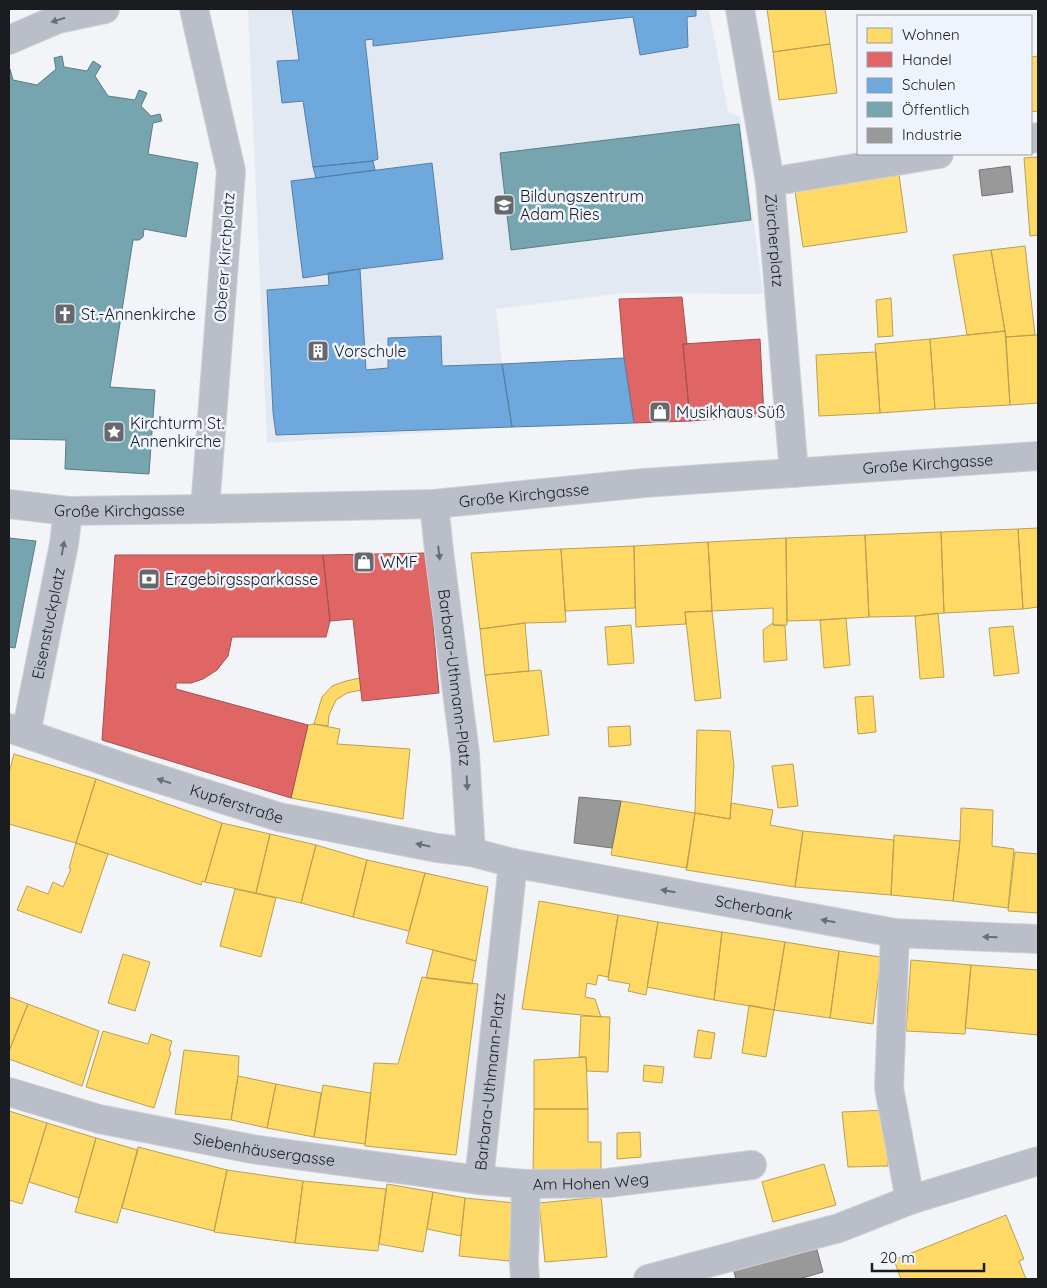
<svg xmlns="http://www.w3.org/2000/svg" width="1047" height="1288" font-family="Quicksand,sans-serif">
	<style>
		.built { fill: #e3e9f3 }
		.homes { fill: #ffd966; stroke: #baa051 }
		.shops { fill: #e06666; stroke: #a55051 }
		.schools { fill: #6fa8dc; stroke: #567ea3 }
		.public { fill: #76a5af; stroke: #5a7c84 }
		.industry { fill: #999; stroke: #737474 }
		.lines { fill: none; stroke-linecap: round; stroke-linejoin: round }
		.street-casing { stroke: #d0d1d4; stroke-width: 30 }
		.street { stroke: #b9bec9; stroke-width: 28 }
		.oneway { fill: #6a6d74 }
		.labels { text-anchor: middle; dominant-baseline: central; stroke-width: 5; stroke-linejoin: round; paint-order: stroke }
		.poi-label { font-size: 16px; fill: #1a1c1f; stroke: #eef3fc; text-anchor: start }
		.street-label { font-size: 16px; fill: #1a1c1f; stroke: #eef3fc }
	</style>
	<rect width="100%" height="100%" fill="#f2f4f8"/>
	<!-- built -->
	<path class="built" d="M248,9h461l19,103 12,5 23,177 -139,-1 -128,16 6,55 10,63 -245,16z"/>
	<!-- homes -->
	<path class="homes" d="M767,9h58l5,35 -57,8z
		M830,44l7,49 -58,7 -6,-48z
		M1038,56v55l-7,1v-55z
		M1038,157v78l-8,1 -6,-78z
		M899,175l8,57 -104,15 -8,-56z
		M1025,246l10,89 -29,2 -15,-87z
		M991,250l14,81 -38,4 -14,-80z
		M891,298l2,38 -15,1 -2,-37z
		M1005,331l5,74 -75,4 -5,-70z
		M1035,335h3v68l-28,2 -4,-68z
		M930,339l5,70 -55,4 -5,-69z
		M876,352l4,61 -61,3 -3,-61z
		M1038,528v79l-15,2 -5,-80z
		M1018,529l5,80 -79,4 -3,-81z
		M941,532l3,81 -29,3 -46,1 -4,-82z
		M865,535l4,82 -49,3 -33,1 -1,-83z
		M786,538l1,87h-14v-17l-61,3 -4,-69z
		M708,542l4,69 -27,1 1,12 -50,3 -2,-81z
		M634,546l1,62 -70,3 -4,-62z
		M561,549l5,73 -41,1 -45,6 -9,-76z
		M712,611l9,87 -26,3 -10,-89z
		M938,613l6,64 -24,2 -5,-63z
		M846,618l4,47 -26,3 -4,-48z
		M525,623l4,48 -44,4 -5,-46z
		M773,623v2l12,1 2,34 -23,2 -1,-32z
		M631,625l3,38 -26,2 -3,-38z
		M1013,626l6,47 -25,3 -5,-48z
		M541,670l8,65 -55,7 -9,-67z
		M360,678l1,12 -14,3 -11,7 -7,15 -1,11 -14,-2 8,-27 10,-11 14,-5z
		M873,696l3,36 -18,2 -3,-37z
		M314,724l26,5 -3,15 73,5 -7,70 -112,-21 17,-73z
		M630,726l1,19 -22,2 -1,-20z
		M697,730l33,1 4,35 -4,53 -35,-6z
		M14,754l82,25 -20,64 -67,-19v-51z
		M793,764l5,42 -20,2 -6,-42z
		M96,779l126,44 -17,59 -3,-1 -1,4 -125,-42z
		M621,801l74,12 -8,55 -76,-13z
		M731,803l42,7 -3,15 33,6 -8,56 -109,-17 9,-57 35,6z
		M961,808l32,2 -1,36 22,3 -6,59 -55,-7 7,-60z
		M222,823l48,11 -14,59 -51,-11z
		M803,831l91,9 -3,55 -96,-8z
		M270,834l46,11 -15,58 -45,-10z
		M894,835l66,6 -7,60 -62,-6z
		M76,843l32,11 -27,79 -64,-23 10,-24 21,8 5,-12 10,5 8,-18 -2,-1z
		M316,845l51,15 -14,57 -52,-14z
		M1015,852l23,2v59l-30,-2z
		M367,860l58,13 -16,58 -56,-14z
		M425,873l63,14 -12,74 -70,-18z
		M235,889l41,9 -15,59 -41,-11z
		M539,901l79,14 -10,62 -10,-2 -2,10 -9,-2 -2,14 10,2 6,18 -79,-8z
		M618,915l40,7 -12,73 -18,-4 2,-7 -22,-4z
		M658,922l64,10 -8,68 -67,-13z
		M722,932l63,10 -11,68 -60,-10z
		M785,942l54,9 -9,67 -56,-8z
		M433,950l43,11 -4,23 -46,-6z
		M839,951l42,6 -8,67 -43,-6z
		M123,954l27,8 -15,49 -27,-8z
		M911,960l60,5 -6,69 -59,-3z
		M971,965l67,5v65l-73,-7z
		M422,977l56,7 -22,171 -91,-9v-2l9,-81 24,1z
		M9,997l19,7 -19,47z
		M28,1004l71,27 -17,55 -73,-27v-8z
		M749,1005l25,5 -8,47 -24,-4z
		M581,1016l29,1 -2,55 -21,-1 -1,-14h-7z
		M698,1030l17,3 -4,26 -17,-2z
		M103,1031l45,13 3,-10 21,7 -3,10 2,1 -17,56 -68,-21z
		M184,1050l55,6 -1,20 -7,44 -56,-6z
		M586,1057l2,52h-54v-49z
		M644,1065l20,2 -2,16 -19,-2z
		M238,1076l38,8 -9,44 -36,-8z
		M276,1084l45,9 -7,44 -47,-9z
		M323,1085l48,8 -6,51 -51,-7z
		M534,1109h54v33h13v31h-68z
		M887,1110l1,56 -40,1 -6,-55z
		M9,1111l38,12 -25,81 -13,-4z
		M47,1123l49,15 -17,60 -50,-16z
		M640,1132l1,25 -24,2v-26z
		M96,1138l42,12 -21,73 -42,-11z
		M138,1147l89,23 -13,61 -92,-23z
		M824,1164l12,41 -63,17 -11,-40z
		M227,1170l76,11 -8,62 -81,-11z
		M303,1181l83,8 -8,62 -83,-8z
		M387,1184l46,8 -10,60 -44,-8z
		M433,1192l32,6 -4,38 -34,-7z
		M601,1197l6,60 -62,5 -6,-59z
		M465,1198l50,5 -6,58 -50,-5z
		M1006,1215l18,44 -5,2 7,18h-125l-7,-19z"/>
	<!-- shops -->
	<path class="shops" d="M682,297l5,47h-4l7,77 -56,2 -10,-65 -5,-59z
		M760,339l4,77 -74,5 -7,-77z
		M427,553l12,140 -77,8 -9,-82 -23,2 -7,-66z
		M115,555h208l7,66 -4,16h-94l-4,19 -11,14 -14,9 -12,4h-15v6l132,36 -17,73 -189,-58z"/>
	<!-- schools -->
	<path class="schools" d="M292,9h404v7l-9,1 1,30 -48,8 -7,-38 -260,29v-7l-8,1 13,119 -5,2 -60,6 -10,-66 -21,2 -5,-42 22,-1z
		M373,161l2,9 -59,8 -3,-11z
		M432,163l11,96 -83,10 -57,9 -12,-97z
		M360,269l6,101 22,-2v-30l53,-2 1,30 60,-2 10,63 -236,8 -3,-23 -6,-122 62,-5 -1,-12z
		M624,358l10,65 -122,4 -10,-63z"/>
	<!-- public -->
	<path class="public" d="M62,56l2,11 23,4 6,-10 8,5 -6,10 13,20 27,4 4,-10 8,3 -6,13 10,10 9,-2 2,7 -9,2 -5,31 50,9 -12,74 -42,-8 -1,8 -4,3h-6l-23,147 45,3 -6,84 -84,-5 1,-29 -57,-1v-370h1l3,11 24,5 19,-16 -2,-11z
		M739,124l12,96 -240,30 -11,-97z
		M9,538l27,3 -21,107 -6,-1z"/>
	<!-- industry -->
	<path class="industry" d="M1010,166l3,26 -31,4 -3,-26z
		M579,797l42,4 -9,47 -38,-5z
		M816,1246l7,26 -24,7h-63l-4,-14z"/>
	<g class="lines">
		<!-- street casing -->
		<g class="street-casing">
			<g id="street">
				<path d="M194,9l37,162 -26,338"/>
				<path id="s1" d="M740,9l30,173 24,291"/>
				<path d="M9,40l49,-21 47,-10"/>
				<path d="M1031,139l7,-2"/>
				<path d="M770,182l169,-28"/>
				<path id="s2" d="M9,504l59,7 137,-2 229,-5 210,-21 394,-27"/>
				<path id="s3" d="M434,504l5,47 26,203 6,98"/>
				<path id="s4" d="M9,728l125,43 145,46 158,31 34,4 42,11 382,70 143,6"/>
				<path id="s5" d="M26,733l38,-189 4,-33"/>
				<path d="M895,933l-6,155 21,112"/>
				<path id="s6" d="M9,1092l90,27 153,30 227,31 47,4 81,-1 145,-18"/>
				<path id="s7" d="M479,1180l34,-317"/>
				<path d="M525,1279l-1,-16 2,-79"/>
				<path d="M648,1279l191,-51 71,-28 128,-39"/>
			</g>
		</g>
		<!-- street -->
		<use href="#street" class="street"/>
	</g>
	<!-- one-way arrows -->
	<defs><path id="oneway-solid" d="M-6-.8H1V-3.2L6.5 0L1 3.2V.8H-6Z" transform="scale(1.25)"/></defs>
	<g class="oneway">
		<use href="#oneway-solid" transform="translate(58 20) rotate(163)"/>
		<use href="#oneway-solid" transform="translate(63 548) rotate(-80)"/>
		<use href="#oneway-solid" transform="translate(439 553) rotate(83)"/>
		<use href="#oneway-solid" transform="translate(164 781) rotate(-162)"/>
		<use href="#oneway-solid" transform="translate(467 783) rotate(87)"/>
		<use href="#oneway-solid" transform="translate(423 845) rotate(-169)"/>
		<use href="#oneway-solid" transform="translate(668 891) rotate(-170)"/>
		<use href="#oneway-solid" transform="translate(828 921) rotate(-170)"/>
		<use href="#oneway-solid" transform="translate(990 937) rotate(-178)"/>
	</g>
	<!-- icons -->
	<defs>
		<g id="school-square" transform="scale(1.125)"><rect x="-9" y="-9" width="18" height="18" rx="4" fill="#66686b" stroke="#eef3fc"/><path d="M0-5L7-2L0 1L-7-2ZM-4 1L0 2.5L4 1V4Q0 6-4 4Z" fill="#fff"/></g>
		<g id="church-square" transform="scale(1.125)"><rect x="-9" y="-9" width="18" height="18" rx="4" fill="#66686b" stroke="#eef3fc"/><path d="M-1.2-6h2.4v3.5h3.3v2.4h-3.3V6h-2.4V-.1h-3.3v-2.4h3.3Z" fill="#fff"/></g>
		<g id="building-square" transform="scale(1.125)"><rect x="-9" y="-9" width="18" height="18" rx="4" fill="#66686b" stroke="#eef3fc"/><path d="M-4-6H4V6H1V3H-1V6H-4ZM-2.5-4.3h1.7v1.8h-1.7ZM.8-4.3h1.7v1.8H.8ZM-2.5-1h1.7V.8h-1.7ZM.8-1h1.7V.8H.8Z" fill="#fff"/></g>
		<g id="shop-square" transform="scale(1.125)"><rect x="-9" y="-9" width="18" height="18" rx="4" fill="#66686b" stroke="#eef3fc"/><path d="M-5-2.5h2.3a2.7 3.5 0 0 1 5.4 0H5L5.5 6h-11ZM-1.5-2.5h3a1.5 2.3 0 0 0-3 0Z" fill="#fff"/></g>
		<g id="sight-square" transform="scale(1.125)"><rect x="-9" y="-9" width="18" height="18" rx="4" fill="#66686b" stroke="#eef3fc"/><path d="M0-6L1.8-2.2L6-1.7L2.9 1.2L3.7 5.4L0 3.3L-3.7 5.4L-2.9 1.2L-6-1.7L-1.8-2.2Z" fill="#fff"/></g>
		<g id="bank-square" transform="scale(1.125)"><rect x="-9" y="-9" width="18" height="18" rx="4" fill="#66686b" stroke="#eef3fc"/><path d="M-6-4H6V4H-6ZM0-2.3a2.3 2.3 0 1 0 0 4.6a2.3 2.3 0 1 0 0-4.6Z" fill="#fff"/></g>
	</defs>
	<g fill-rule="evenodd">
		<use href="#school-square" x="504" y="205"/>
		<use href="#church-square" x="65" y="314"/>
		<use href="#building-square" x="318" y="351"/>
		<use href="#shop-square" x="660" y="412"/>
		<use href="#sight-square" x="114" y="432"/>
		<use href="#shop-square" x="364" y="562"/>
		<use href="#bank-square" x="149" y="579"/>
	</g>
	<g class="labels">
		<!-- poi labels -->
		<g class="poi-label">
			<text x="520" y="196">Bildungszentrum<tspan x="520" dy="18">Adam Ries</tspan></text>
			<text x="81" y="314">St.-Annenkirche</text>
			<text x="334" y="351">Vorschule</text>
			<text x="676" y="412">Musikhaus Süß</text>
			<text x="130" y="423">Kirchturm St.<tspan x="130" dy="18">Annenkirche</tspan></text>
			<text x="380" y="562">WMF</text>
			<text x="165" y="579">Erzgebirgssparkasse</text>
		</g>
		<!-- street labels -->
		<g class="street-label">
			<text stroke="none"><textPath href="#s1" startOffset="234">Zürcherplatz</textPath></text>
			<text transform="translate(224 257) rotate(-86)">Oberer Kirchplatz</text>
			<text stroke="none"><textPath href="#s2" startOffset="921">Große Kirchgasse</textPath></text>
			<text stroke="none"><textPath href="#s2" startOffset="516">Große Kirchgasse</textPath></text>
			<text stroke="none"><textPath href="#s2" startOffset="111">Große Kirchgasse</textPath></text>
			<text stroke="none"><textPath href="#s5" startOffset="112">Eisenstuckplatz</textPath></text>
			<text stroke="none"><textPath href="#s3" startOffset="175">Barbara-Uthmann-Platz</textPath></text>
			<text stroke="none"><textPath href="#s4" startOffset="240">Kupferstraße</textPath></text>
			<text stroke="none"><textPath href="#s4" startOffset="768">Scherbank</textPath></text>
			<text stroke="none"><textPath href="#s7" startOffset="99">Barbara-Uthmann-Platz</textPath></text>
			<text stroke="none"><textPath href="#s6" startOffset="262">Siebenhäusergasse</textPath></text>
			<text stroke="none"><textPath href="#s6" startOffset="591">Am Hohen Weg</textPath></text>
		</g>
	</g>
	<!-- border -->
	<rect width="1047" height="1288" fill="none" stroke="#1a1c1f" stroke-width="20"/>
	<!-- legend -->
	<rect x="857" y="15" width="175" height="140" fill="#eef3fc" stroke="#999da4"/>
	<rect x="867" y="28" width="25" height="15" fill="#ffd966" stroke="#999da4"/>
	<text x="902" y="40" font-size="15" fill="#1a1c1f">Wohnen</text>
	<rect x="867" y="52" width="25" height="15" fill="#e06666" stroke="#999da4"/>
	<text x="902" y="65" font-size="15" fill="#1a1c1f">Handel</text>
	<rect x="867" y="78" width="25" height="15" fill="#6fa8dc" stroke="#999da4"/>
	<text x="902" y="90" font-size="15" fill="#1a1c1f">Schulen</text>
	<rect x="867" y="102" width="25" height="15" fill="#76a5af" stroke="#999da4"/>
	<text x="902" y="115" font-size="15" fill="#1a1c1f">Öffentlich</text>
	<rect x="867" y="128" width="25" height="15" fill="#999999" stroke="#999da4"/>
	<text x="902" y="140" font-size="15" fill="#1a1c1f">Industrie</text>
	<!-- scale -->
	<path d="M872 1263v8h112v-8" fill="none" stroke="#1a1c1f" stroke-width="2.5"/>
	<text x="880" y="1263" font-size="15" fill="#1a1c1f" stroke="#eef3fc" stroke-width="4" paint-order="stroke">20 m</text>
</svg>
